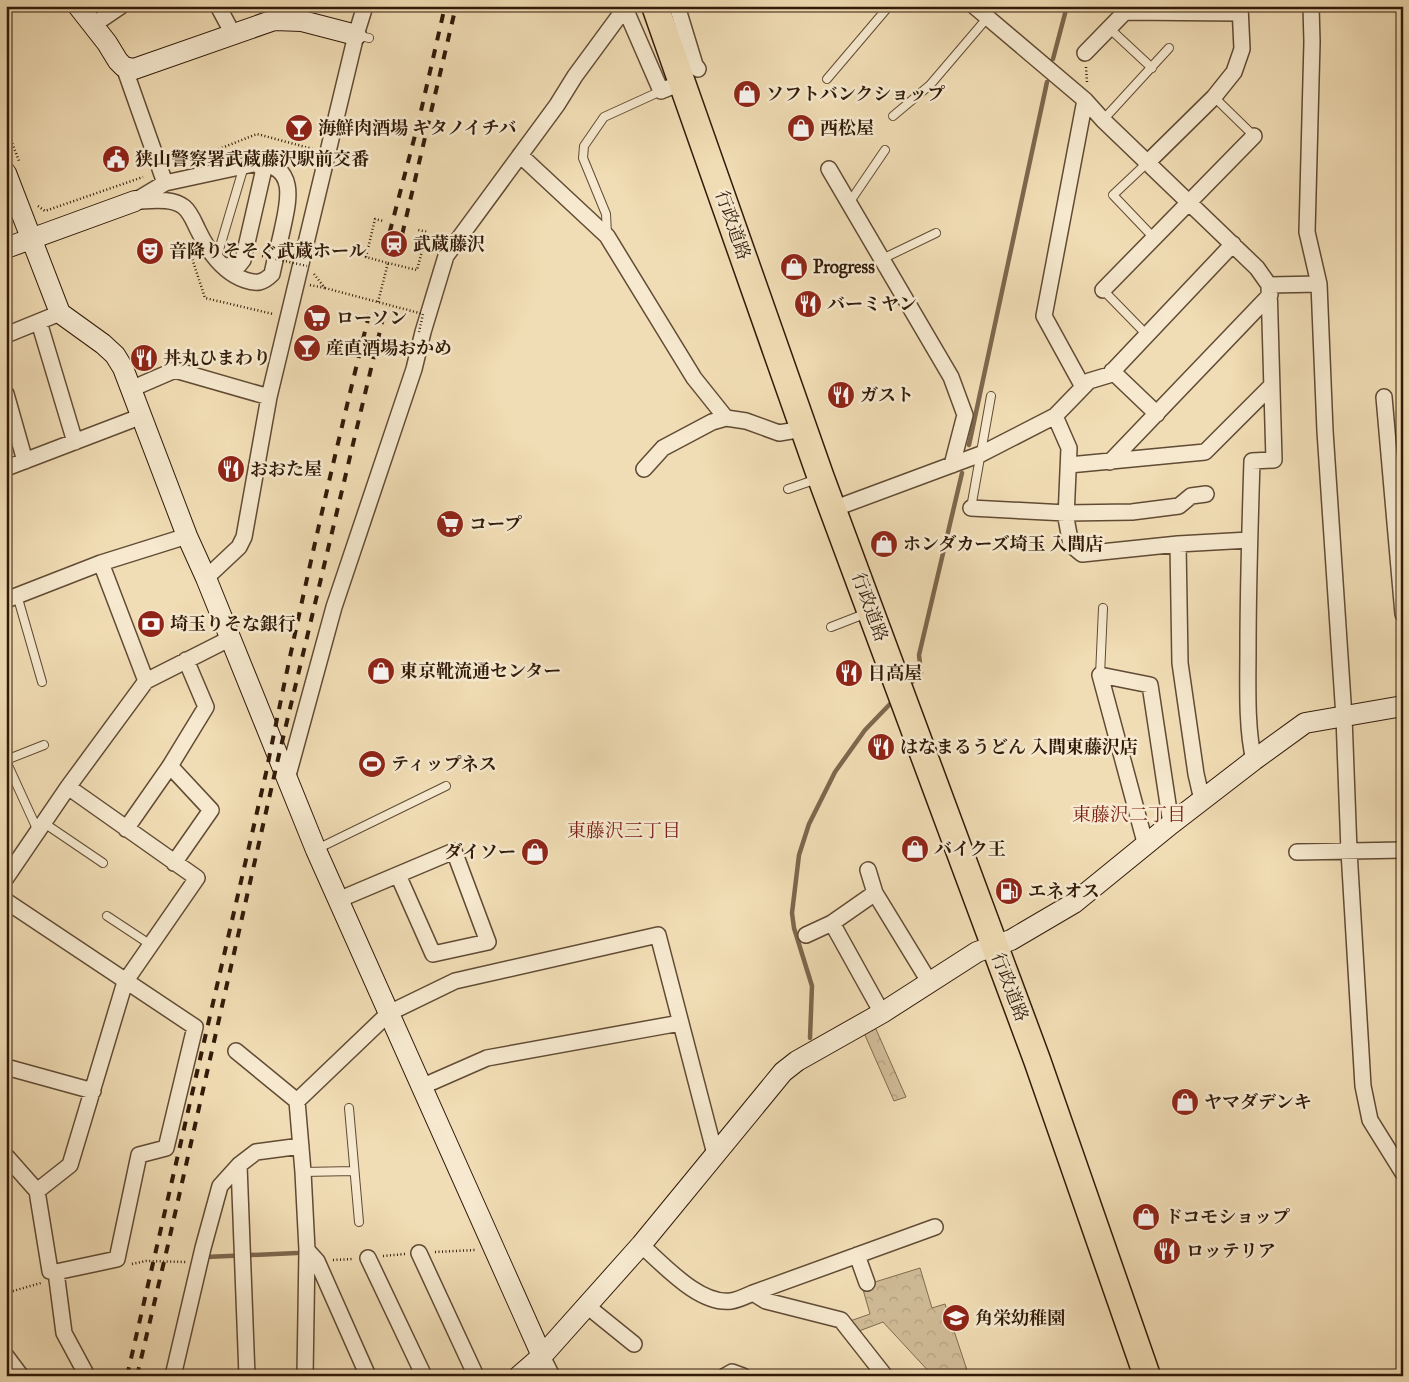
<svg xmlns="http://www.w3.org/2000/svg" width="1409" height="1382" font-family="'IM FELL Great Primer','Noto Serif JP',serif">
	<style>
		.park { fill: url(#park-crowns); stroke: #806b50 }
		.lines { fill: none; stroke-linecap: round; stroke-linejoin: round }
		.stream { stroke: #7d674d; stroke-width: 4.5 }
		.lane-casing { stroke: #614b34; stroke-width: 10 }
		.street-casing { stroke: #614b34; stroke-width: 18 }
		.secondary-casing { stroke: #311a09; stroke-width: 22 }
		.highway-casing { stroke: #311a09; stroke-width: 29 }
		.path { stroke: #311a09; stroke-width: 2.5; stroke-dasharray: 1 2.5; stroke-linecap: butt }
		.lane { stroke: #f6e9cf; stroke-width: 8 }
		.street { stroke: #f6e9cf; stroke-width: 15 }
		.secondary { stroke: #f6e9cf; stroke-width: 20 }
		.highway { stroke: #f1ddb5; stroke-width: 26 }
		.rail { stroke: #311a09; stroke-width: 4; stroke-dasharray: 9 9; stroke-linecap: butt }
		.path-bridge { stroke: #311a09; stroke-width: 2.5; stroke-dasharray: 1 2.5; stroke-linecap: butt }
		.labels { text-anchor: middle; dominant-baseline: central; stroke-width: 5; stroke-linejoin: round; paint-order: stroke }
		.poi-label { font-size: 18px; font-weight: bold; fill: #311a09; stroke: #f6e9cf; text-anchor: start }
		.street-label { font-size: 18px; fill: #311a09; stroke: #f6e9cf }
		.neighbourhood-label { font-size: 19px; fill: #7a1f14; stroke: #f6e9cf }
	</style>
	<defs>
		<pattern id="park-crowns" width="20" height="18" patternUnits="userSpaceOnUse" patternTransform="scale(1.25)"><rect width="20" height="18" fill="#d0bc98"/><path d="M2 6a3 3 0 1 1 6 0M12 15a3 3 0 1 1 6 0" fill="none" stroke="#b3a182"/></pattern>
	</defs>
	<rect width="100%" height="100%" fill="#f1ddb5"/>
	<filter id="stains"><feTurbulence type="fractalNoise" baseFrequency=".004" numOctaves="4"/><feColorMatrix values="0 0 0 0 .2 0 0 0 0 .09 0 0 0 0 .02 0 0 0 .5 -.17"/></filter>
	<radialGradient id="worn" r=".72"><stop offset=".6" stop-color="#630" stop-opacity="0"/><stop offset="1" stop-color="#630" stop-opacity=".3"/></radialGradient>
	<!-- park -->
	<path class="park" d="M875,1027l31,70 -12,4 -30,-68z
		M920,1268l12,40 13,-4 24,72h-36l-50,-54 -24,9 -9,-10 20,-7 -8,-28z"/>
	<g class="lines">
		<!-- stream -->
		<path class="stream" d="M1053,59l14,-53
			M969,445l78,-363
			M911,683l10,-10 -2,-18 43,-182
			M810,1038l2,-52 -18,-58 -2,-15 7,-58 10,-31 26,-52 30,-42 26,-27
			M206,1257l91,-4"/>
		<!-- lane casing -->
		<g class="lane-casing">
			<path id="lane" d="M1109,28l43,40
				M356,35l13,3
				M827,79l62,-73
				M1214,97l40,39
				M893,116l37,-31 58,-68
				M1103,120l66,-72
				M1147,163l-34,32 41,43
				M849,203l36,-53
				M607,234l-1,-20 -23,-56 1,-12 20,-29 57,-26
				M882,259l54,-26
				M216,260l28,-94
				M1103,290l44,45
				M788,489l29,-10
				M971,508l20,-112
				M17,595l25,87
				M831,627l36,-14
				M1100,675l3,-67
				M6,760l38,-15
				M6,761l32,70
				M44,823l59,40
				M317,849l129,-63
				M107,916l44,29
				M349,1108l10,114
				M303,1172l51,-1"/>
		</g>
		<!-- street casing -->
		<g class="street-casing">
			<path id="street" d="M218,6l15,28
				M624,6l37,85 22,-9
				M677,6l18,59 3,4
				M974,6l111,94 18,20 154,148 12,17 50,-1
				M1311,6l1,36 -5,190 12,52 6,147 19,286 5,134 14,235 7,34 33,53
				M93,25l28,-19
				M1085,53l40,-41 115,1
				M124,67l41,116
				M520,155l87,81 87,142 32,40
				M257,163c42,3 31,40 25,68 -3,14 -7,28 -10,43 -9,9 -15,10 -27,6 -23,-8 -37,-29 -47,-50 -4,-8 -7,-17 -14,-23 -12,-10 -35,-6 -49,-6l30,-18z
				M1147,163l67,-66 20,-25 8,-23 -2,-43
				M829,169l122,208 14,38 -13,50
				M223,266l16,-1 4,-5 20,-87 -1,-4 -5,-6
				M1103,290l151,-154
				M39,322l36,120
				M6,335l54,-22
				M1112,371l45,43
				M1083,387l-39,-71 41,-216
				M131,389l44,-19 94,27 -25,140 -5,10 -33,31
				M6,394l19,67
				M269,397l87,-362 9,-29
				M1384,397l19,217
				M1055,416l14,32 -3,70 5,27 11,9 96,-10 71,-4
				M1110,462l160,-167
				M1069,465l136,-13 66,-66
				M6,468l136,-52
				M644,469l19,-21 49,-26 14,-4 20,3 33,12 24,-4
				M971,508l95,5 66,-1 47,-6 12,-10 15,-2
				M833,509l148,-55 74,-38 34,-35 20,-6 124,-131
				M1178,544l2,119 16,111 6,26
				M6,600l95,-37
				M146,681l-45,-118 86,-27
				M1254,760c-8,-32 -6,-78 -6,-111 0,-63 2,-125 4,-188l22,-1 -5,-175
				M170,766l41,44 -37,53
				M287,779l47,-172 80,-238 9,-37 23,-76 111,-151 18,-29 50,-68
				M126,829l44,-63 36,-59 -20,-47
				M1146,846l-46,-171 50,10 21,139
				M1297,852l106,-2
				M868,870l7,23 55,90
				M6,878l62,-91 78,-106 83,-42
				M338,900l116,-49 34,91 -55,12 -35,-79
				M6,901l189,126 -29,121 -27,7 -22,104 -61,13 -6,-1 -13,-80 33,-26 55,-183 72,-104 -129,-91
				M832,923l50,90
				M806,935l26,-12 43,-30
				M236,1051l61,50 6,71 4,78 -2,126
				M6,1067l87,24
				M421,1087l66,-29 193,-35
				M297,1101l92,-88 66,-32 203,-46 57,219
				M6,1156l31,35
				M239,1165l8,211
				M641,1245c23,20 58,60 90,56 7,-1 15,-5 22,-8l13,8 75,19 44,56
				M307,1250l10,11 51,115
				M419,1253l57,123
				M857,1255l10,28
				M368,1258l56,118
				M56,1272l8,61 21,39
				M753,1293l182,-66
				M587,1306l47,38
				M6,1356l15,20
				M542,1356l10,20
				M173,1376l30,-128 17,-62 19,-21 17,-13 45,-6
				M725,1376l7,-4 11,4"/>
		</g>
		<!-- secondary casing -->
		<g class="secondary-casing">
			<path id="secondary" d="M78,6l29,37 11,18 6,6 10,2 140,-49 28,1 54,14
				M6,173l54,140 43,31 12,11 8,13 64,168 19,42 110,272 226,506
				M6,248l129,-47
				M519,1376l23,-20 99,-111 142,-173 14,-11 85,-48 95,-61 34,-12 63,-37 97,-79 83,-64 51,-37 98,-17"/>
		</g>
		<!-- highway casing -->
		<g class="highway-casing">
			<path id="highway" d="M655,6l166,472 216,582 110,316"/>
		</g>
		<!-- path -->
		<path class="path" d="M1086,67l1,15
			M6,127l13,34
			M186,162l71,-28 56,15
			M38,206l7,5 98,-34
			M188,246l17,52 68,16
			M314,274l10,13
			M310,285l15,3
			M435,1252l40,-2
			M383,1256l22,-2
			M333,1260l20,-1
			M132,1264l14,-3 40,1
			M6,1293l35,-10"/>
		<!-- lane -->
		<use href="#lane" class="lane"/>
		<!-- street -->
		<use href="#street" class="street"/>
		<!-- secondary -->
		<use href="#secondary" class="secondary"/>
		<!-- highway -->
		<use href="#highway" class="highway"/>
		<!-- rail -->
		<path class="rail" d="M385,250l33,-126 27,-118
			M398,252l58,-246
			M127,1376l139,-603c31,-155 66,-309 104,-462
			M137,1376l30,-127 111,-490 106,-445"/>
		<!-- path-bridge -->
		<path class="path-bridge" d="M262,256l45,10
			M388,263l29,7 10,-38 -9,-2
			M325,288l98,26 -4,18
			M378,302l10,-39 -22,-6 9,-38 8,2"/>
	</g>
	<!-- icons -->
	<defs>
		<g id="shop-disc" transform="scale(1.4375)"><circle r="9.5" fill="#8f2418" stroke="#f6e9cf"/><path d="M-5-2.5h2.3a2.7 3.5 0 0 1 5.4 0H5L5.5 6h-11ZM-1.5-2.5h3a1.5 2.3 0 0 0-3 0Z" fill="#fff"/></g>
		<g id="bar-disc" transform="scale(1.4375)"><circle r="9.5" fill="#8f2418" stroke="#f6e9cf"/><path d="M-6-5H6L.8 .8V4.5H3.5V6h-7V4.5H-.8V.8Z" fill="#fff"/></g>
		<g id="civic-disc" transform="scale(1.4375)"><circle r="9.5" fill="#8f2418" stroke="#f6e9cf"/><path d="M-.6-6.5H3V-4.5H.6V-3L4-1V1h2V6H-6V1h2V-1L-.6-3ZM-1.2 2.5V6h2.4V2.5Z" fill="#fff"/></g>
		<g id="station-disc" transform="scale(1.4375)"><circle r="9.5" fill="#8f2418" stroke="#f6e9cf"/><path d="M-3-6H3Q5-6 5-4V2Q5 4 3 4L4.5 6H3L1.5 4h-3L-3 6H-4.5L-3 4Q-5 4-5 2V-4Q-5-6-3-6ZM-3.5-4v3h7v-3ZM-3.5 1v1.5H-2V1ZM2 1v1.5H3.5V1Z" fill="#fff"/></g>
		<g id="theatre-disc" transform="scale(1.4375)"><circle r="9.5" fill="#8f2418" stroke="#f6e9cf"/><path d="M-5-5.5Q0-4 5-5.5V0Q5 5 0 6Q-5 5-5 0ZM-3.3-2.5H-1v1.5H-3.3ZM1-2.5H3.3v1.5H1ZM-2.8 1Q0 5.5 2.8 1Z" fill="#fff"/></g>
		<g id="restaurant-disc" transform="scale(1.4375)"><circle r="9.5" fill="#8f2418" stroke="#f6e9cf"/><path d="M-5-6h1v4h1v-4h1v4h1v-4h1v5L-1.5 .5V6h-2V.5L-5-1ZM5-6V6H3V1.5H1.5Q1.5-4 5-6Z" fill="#fff"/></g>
		<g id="supermarket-disc" transform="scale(1.4375)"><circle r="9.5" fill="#8f2418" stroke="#f6e9cf"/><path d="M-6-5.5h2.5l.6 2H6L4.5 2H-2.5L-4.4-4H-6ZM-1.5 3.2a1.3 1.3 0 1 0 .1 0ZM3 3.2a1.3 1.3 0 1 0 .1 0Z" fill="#fff"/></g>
		<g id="bank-disc" transform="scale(1.4375)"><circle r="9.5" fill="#8f2418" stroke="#f6e9cf"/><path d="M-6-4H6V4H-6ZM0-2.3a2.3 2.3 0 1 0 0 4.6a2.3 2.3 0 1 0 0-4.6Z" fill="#fff"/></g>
		<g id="stadium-disc" transform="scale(1.4375)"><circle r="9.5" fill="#8f2418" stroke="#f6e9cf"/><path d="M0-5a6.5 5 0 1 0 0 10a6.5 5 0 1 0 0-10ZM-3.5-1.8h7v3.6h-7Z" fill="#fff"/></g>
		<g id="fuel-disc" transform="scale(1.4375)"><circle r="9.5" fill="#8f2418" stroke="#f6e9cf"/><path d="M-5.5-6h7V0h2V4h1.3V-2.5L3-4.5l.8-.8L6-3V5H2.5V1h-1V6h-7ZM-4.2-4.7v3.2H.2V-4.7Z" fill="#fff"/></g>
		<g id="school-disc" transform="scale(1.4375)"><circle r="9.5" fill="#8f2418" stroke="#f6e9cf"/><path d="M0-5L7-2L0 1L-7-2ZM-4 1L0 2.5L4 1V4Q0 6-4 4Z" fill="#fff"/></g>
	</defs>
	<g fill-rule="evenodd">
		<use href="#shop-disc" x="747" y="94"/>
		<use href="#bar-disc" x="299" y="128"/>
		<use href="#shop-disc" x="801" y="128"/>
		<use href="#civic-disc" x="116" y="159"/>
		<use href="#station-disc" x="394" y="244"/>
		<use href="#theatre-disc" x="150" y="251"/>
		<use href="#shop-disc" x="794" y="267"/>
		<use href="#restaurant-disc" x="808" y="304"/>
		<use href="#supermarket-disc" x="317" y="318"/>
		<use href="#bar-disc" x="307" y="348"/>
		<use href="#restaurant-disc" x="144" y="358"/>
		<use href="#restaurant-disc" x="841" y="395"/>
		<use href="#restaurant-disc" x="231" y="469"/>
		<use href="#supermarket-disc" x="450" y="524"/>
		<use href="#shop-disc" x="884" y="544"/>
		<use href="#bank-disc" x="151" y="624"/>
		<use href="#shop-disc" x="381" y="671"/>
		<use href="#restaurant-disc" x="849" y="673"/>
		<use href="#restaurant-disc" x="881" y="747"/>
		<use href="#stadium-disc" x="372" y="764"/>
		<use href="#shop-disc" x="915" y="849"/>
		<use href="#shop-disc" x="535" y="852"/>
		<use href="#fuel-disc" x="1009" y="891"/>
		<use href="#shop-disc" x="1185" y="1102"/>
		<use href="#shop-disc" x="1146" y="1217"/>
		<use href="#restaurant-disc" x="1167" y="1251"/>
		<use href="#school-disc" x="956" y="1318"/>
	</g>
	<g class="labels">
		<!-- poi labels -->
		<g class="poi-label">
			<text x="766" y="94">ソフトバンクショップ</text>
			<text x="318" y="128">海鮮肉酒場 キタノイチバ</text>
			<text x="820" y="128">西松屋</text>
			<text x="135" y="159">狭山警察署武蔵藤沢駅前交番</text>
			<text x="413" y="244">武蔵藤沢</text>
			<text x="169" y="251">音降りそそぐ武蔵ホール</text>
			<text x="813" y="267">Progress</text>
			<text x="827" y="304">バーミヤン</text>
			<text x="336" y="318">ローソン</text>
			<text x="326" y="348">産直酒場おかめ</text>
			<text x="163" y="358">丼丸ひまわり</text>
			<text x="860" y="395">ガスト</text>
			<text x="250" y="469">おおた屋</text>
			<text x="469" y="524">コープ</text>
			<text x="903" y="544">ホンダカーズ埼玉 入間店</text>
			<text x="170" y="624">埼玉りそな銀行</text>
			<text x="400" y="671">東京靴流通センター</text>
			<text x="868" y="673">日高屋</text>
			<text x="900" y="747">はなまるうどん 入間東藤沢店</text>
			<text x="391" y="764">ティップネス</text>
			<text x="934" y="849">バイク王</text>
			<text x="516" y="852" text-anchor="end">ダイソー</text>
			<text x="1028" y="891">エネオス</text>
			<text x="1204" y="1102">ヤマダデンキ</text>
			<text x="1165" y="1217">ドコモショップ</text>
			<text x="1186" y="1251">ロッテリア</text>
			<text x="975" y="1318">角栄幼稚園</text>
		</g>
		<!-- street labels -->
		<g class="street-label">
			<text transform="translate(733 225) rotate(71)">行政道路</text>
			<text transform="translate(870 607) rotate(70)">行政道路</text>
			<text transform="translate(1010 987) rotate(69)">行政道路</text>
		</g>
		<!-- neighbourhood labels -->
		<g class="neighbourhood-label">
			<text x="1129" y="814">東藤沢二丁目</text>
			<text x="624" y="830">東藤沢三丁目</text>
		</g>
	</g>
	<!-- margin -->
	<rect width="1409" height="1382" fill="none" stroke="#f1ddb5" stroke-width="25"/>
	<rect x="8" y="8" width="1394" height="1367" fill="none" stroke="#311a09" stroke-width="2.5"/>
	<rect x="12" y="12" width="1384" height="1357" fill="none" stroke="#311a09"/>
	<rect width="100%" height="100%" filter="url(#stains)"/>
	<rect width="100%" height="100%" fill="url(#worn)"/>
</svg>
